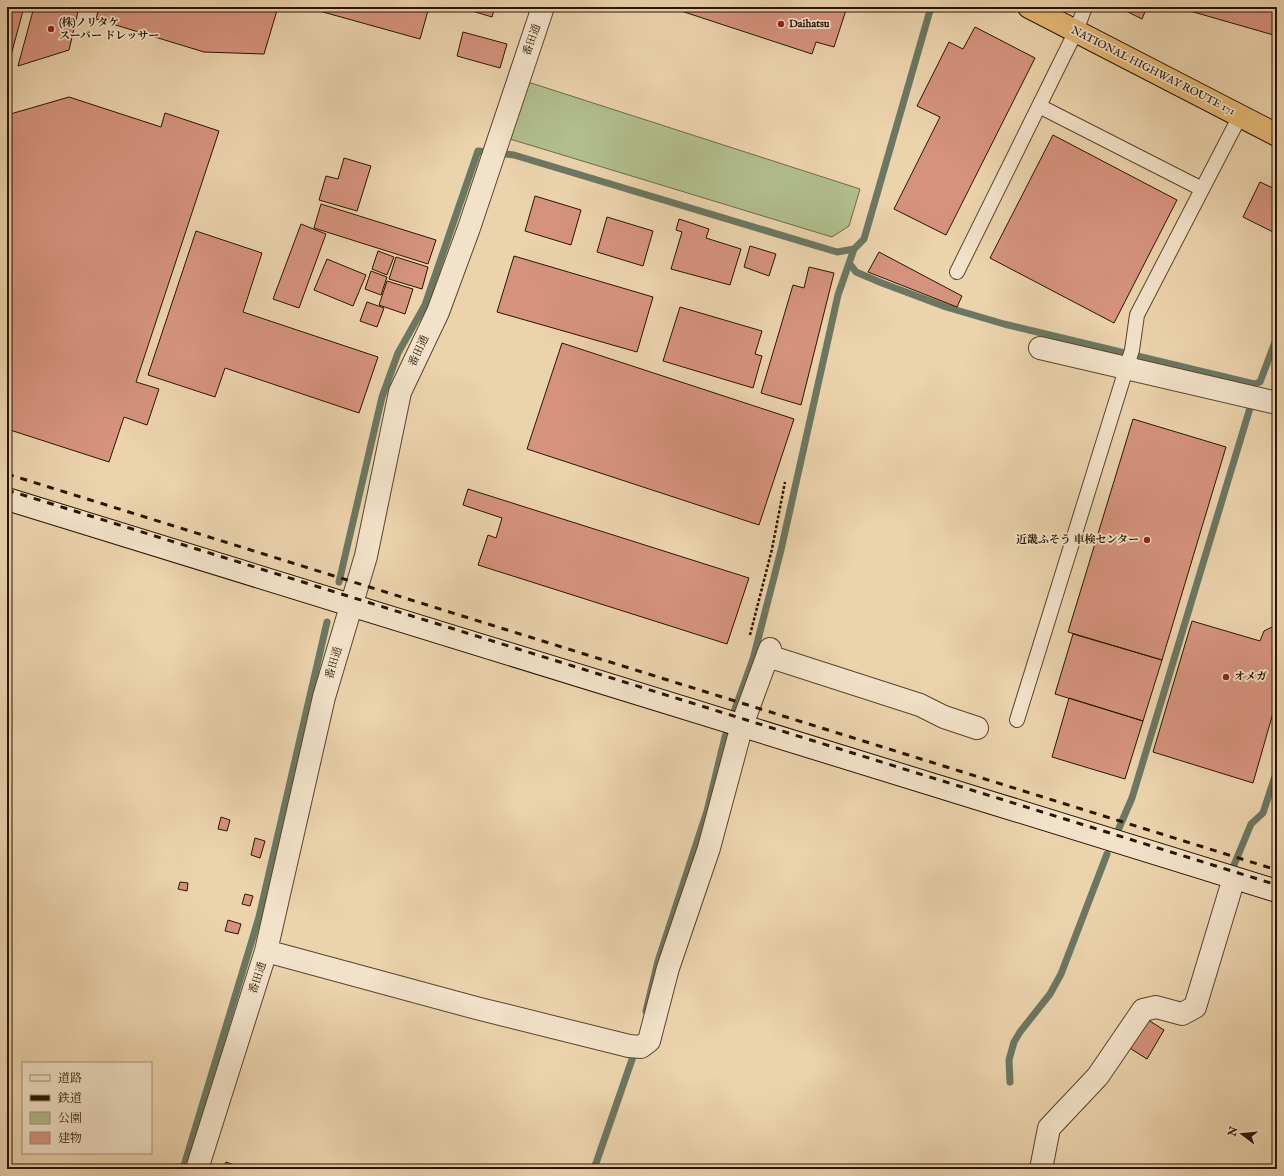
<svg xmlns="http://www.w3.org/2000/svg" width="1284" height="1176" font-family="'IM FELL English','Noto Serif JP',serif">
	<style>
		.green { fill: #b2be8d; stroke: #6e6a46 }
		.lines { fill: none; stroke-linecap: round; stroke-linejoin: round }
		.stream { stroke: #6c7762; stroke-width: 7 }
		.building { fill: #d5937d; stroke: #291500 }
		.lane-casing { stroke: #5a442b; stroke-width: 16 }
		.street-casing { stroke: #5a442b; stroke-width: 24 }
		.secondary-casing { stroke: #291500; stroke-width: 24 }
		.highway-casing { stroke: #291500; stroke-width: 24 }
		.path { stroke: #291500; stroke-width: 2.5; stroke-dasharray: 3 2; stroke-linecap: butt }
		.lane { stroke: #f2e2c9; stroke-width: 14 }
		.street { stroke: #f2e2c9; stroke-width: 22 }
		.secondary { stroke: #f2e2c9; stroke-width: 22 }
		.highway { stroke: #e6ba76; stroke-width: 22 }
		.rail { stroke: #291500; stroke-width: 3; stroke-dasharray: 7 7; stroke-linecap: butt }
		.poi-dot { fill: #8f2418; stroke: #f2e2c9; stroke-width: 1.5 }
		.labels { text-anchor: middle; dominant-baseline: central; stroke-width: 3.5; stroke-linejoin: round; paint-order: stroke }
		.poi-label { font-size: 11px; font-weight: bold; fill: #291500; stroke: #f2e2c9; text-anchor: start }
		.street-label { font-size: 11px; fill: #291500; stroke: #f2e2c9 }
	</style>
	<rect width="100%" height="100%" fill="#ebd3ac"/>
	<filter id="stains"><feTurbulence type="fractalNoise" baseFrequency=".005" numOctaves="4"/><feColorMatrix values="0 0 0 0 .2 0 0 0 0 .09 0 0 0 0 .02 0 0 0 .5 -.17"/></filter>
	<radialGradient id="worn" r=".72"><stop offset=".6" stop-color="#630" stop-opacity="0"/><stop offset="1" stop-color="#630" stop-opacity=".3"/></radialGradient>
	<!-- green -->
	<path class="green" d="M528,82l332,107 -11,37 -17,11 -322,-98z"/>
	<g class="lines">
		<!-- stream -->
		<path class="stream" d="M850,264l6,8 26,11 64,24 58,17 250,60 6,-2 17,-45
			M339,582l43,-185 16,-44 27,-48 53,-154 36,4 323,97 17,-3 10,-10 67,-232
			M1119,828l13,-30 118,-390
			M1234,865l17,-41 12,-11 14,-43
			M646,1011l12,-50 49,-150 18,-74 28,-78 28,-109 57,-255 16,-46
			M1010,1082l-1,-22 5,-18 6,-10 30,-38 11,-20 46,-120
			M183,1169l76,-252 68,-295
			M594,1169l42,-121"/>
	</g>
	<!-- building -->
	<path class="building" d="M7,7h17l-17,63z
		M34,7h45l-10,43 -51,16z
		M99,7h179l-14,47 -60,-2 -108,-33z
		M305,7h124l-9,32z
		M459,7h36l-3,10z
		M669,7h178l-13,40 -18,-5 -4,12z
		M1118,7h29l-5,12z
		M1176,7h101v29z
		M975,27l60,31 -89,177 -52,-26 46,-92 -23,-11 32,-64 14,7z
		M463,32l44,12 -7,24 -43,-12z
		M69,97l92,30 4,-14 54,18 -83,251 23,7 -12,36 -23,-8 -15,45 -102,-33v-314z
		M1053,135l124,65 -63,123 -124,-65z
		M344,158l27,8 -14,45 -38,-11 7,-24 12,3z
		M1260,182l17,8v44l-34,-17z
		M535,196l46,14 -10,35 -46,-14z
		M321,204l115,36 -8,24 -114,-36z
		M607,217l46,14 -10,35 -46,-14z
		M679,219l30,10 -3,9 35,11 -11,36 -59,-16 11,-37 -6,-2z
		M301,224l25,10 -27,74 -26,-9z
		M196,231l66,22 -19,59 135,45 -19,56 -134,-45 -10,29 -67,-22z
		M750,246l26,8 -7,22 -25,-9z
		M378,251l16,6 -7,18 -15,-6z
		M879,252l83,44 -5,11 -89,-35z
		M514,256l139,41 -16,55 -140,-40z
		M396,257l32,10 -6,22 -33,-10z
		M327,259l39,16 -13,31 -39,-16z
		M809,267l25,6 -33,132 -40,-12 32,-108 11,3z
		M371,271l16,6 -6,18 -16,-6z
		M387,281l26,8 -8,25 -26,-9z
		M367,302l17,6 -7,19 -17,-6z
		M680,307l82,24 -7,23 7,2 -9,32 -90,-27z
		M562,343l232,76 -35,106 -232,-76z
		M1133,419l93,28 -64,213 -94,-28z
		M468,489l281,89 -22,66 -249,-79 10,-30 8,3 6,-20 -39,-13z
		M1192,621l68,20 4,-10 8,-4h5v88l-4,-2 -20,70 -100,-31z
		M1073,634l89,26 -19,61 -88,-27z
		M1069,698l74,23 -18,58 -73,-22z
		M221,817l9,3 -3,11 -9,-2z
		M255,838l10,3 -5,17 -9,-3z
		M180,882l8,1 -1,8 -9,-2z
		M245,894l8,2 -3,10 -8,-2z
		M228,920l13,4 -3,10 -13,-3z
		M1145,1018l19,12 -17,29 -19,-12z
		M226,1162l19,7h-22z"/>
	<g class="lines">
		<!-- lane casing -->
		<g class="lane-casing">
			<path id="lane" d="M1039,106l163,83
				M957,272l119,-241 9,-24
				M1017,720l115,-370 5,-35 103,-199"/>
		</g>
		<!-- street casing -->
		<g class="street-casing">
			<path id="street" d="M1040,348l237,55
				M768,656l152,49 24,12 33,11
				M266,951l214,58 149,37 12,1 8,-6 19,-73 41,-120 33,-123 28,-76
				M197,1169l69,-218 58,-254 42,-141 34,-164 38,-80 31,-84 74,-221
				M1041,1169l8,-41 49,-52 45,-66 13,-3 26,7 13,-7 39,-129"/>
		</g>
		<!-- secondary casing -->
		<g class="secondary-casing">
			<path id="secondary" d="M7,499c422,134 847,260 1270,392"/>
		</g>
		<!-- highway casing -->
		<g class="highway-casing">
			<path id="highway" d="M1029,7l248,128"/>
		</g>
		<!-- path -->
		<path class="path" d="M750,635l22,-86 13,-67"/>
		<!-- lane -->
		<use href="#lane" class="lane"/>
		<!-- street -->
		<use href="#street" class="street"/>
		<!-- secondary -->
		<use href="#secondary" class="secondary"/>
		<!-- highway -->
		<use href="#highway" class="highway"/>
		<!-- rail -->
		<path class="rail" d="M7,474l1270,396
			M7,490l1270,395"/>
	</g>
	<!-- markers -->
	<g class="poi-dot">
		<circle cx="781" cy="24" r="4"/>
		<circle cx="51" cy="29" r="4"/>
		<circle cx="1147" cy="540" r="4"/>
		<circle cx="1226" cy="677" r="4"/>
	</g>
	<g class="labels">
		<!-- poi labels -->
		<g class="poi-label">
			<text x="59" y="23">(株)ノリタケ<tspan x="59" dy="13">スーパー ドレッサー</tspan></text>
			<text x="789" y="24">Daihatsu</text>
			<text x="1139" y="540" text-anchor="end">近畿ふそう 車検センター</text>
			<text x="1234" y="677">オメガ</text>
		</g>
		<!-- street labels -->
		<g class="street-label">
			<text transform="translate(532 40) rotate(-71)">番田通</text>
			<text transform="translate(1153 71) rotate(27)">NATIONAL HIGHWAY ROUTE 171</text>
			<text transform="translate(419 351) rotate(-65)">番田通</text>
			<text transform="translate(334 663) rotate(-74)">番田通</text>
			<text transform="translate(258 978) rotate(-72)">番田通</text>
		</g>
	</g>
	<!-- margin -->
	<rect width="1284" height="1176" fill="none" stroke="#ebd3ac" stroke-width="24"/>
	<rect x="8" y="8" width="1268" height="1160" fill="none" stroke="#291500" stroke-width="2"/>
	<rect x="12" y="12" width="1260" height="1152" fill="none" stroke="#291500"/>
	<!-- legend -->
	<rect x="22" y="1062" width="130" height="92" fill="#f2e2c9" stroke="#a29079"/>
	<rect x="30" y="1075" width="20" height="6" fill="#f2e2c9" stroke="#a29079"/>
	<text x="58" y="1082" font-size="12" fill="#291500">道路</text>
	<rect x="30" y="1095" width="20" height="6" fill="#291500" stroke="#a29079"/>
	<text x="58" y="1102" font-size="12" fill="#291500">鉄道</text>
	<rect x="30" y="1112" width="20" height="12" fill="#b2be8d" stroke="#a29079"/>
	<text x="58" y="1122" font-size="12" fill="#291500">公園</text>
	<rect x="30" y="1132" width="20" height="12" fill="#d5937d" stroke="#a29079"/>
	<text x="58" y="1142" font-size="12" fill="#291500">建物</text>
	<!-- north arrow -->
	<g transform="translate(1242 1134) rotate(286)" stroke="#f2e2c9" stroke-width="3" paint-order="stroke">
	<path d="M0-3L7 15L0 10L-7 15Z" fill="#291500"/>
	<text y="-6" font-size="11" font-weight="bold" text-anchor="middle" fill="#291500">N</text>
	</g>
	<rect width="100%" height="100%" filter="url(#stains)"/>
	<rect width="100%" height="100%" fill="url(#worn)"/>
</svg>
